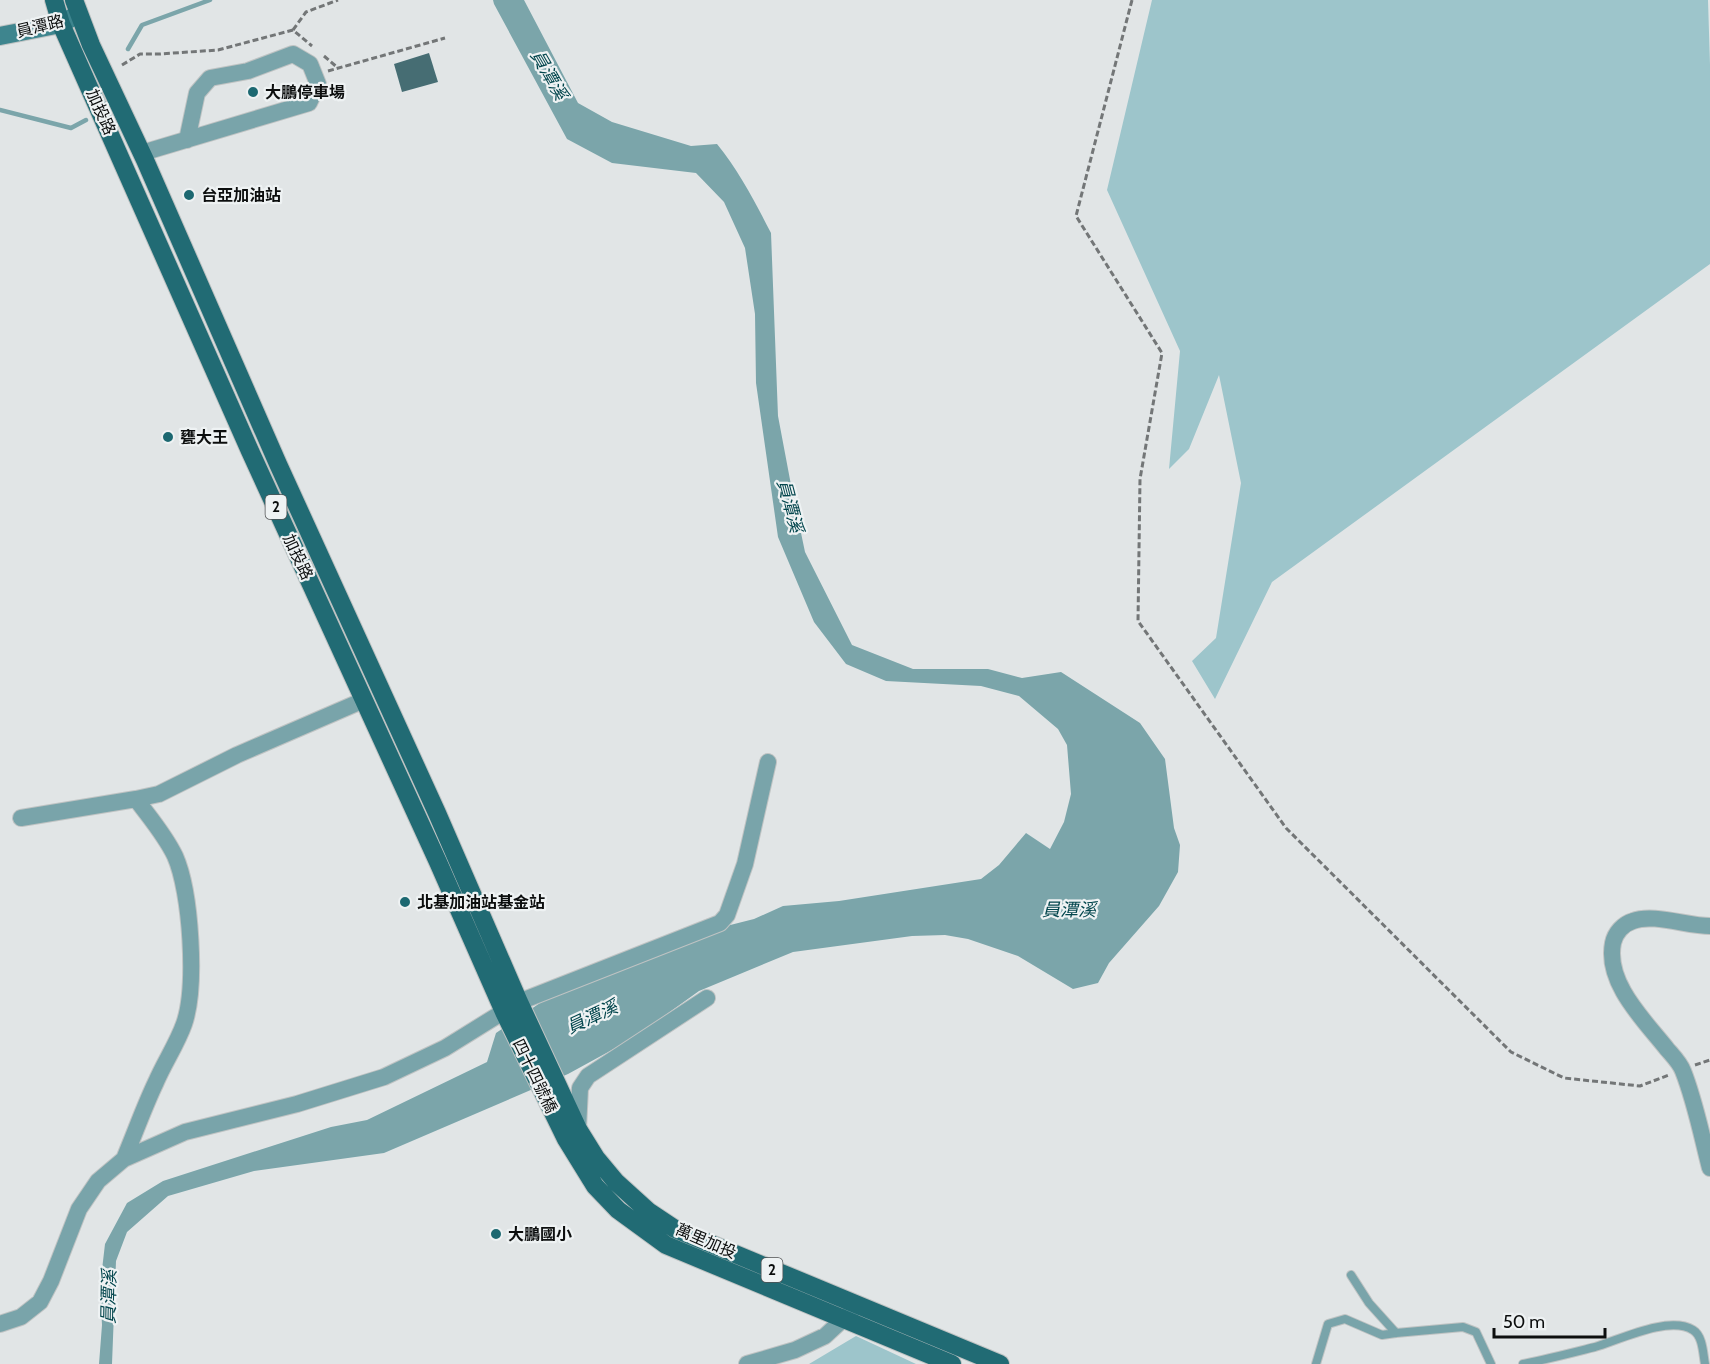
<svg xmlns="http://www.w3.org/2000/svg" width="1710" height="1364" font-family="Cabin,'Noto Sans TC',sans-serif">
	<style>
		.green { fill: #9dc5cb }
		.water { fill: #7ba5aa }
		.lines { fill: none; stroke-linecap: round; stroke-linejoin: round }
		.stream { stroke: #7ba5aa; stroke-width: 4.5 }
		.building { fill: #466d73 }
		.lane-casing { stroke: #bfc3c3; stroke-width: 10 }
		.street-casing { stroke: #bfc3c3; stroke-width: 18 }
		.secondary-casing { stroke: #bfc3c3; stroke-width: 20 }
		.primary-casing { stroke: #bfc3c3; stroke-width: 20 }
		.path { stroke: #737677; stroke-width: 3; stroke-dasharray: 6 3; stroke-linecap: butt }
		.lane { stroke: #79a4aa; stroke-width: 8 }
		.street { stroke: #79a4aa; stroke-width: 16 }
		.secondary { stroke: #3e858e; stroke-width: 18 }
		.primary { stroke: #216b74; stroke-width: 18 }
		.poi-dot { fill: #1c6871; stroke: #eef2f3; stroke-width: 2 }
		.labels { text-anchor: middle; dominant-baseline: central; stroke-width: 4.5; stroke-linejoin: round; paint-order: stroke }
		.shield { fill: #eef2f3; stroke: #505253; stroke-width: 1.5 }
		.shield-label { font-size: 15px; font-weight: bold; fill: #0c0e0e }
		.street-label { font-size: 16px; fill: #0c0e0e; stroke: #eef2f3 }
		.poi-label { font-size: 16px; font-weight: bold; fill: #0c0e0e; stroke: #eef2f3; text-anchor: start }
		.water-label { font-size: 18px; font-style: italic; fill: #03464d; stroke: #eef2f3 }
	</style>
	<rect width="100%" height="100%" fill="#e1e5e6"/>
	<!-- green -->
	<path class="green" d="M1152,0h556l2,65v199l-438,318 -57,117 -23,-38 24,-23 25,-155 -22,-108 -30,74 -20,20 11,-118 -73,-161z
		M856,1336l60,28h-107z"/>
	<!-- water -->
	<path class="water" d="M493,0h31l54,103 34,19 79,24 26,-2c22,27 38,58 54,89l7,183 13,69 14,67 47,93 61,24h75l34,9 39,-6 79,51 25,36 9,69 6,17 -2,27 -19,34 -50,57 -11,20 -25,6 -55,-33 -50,-17 -23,-4 -33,1 -119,16 -94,39 -67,48 -64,35 -184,79 -130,18 -86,25 -41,36 -11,29 -4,103h-13l3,-39 -2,-38 5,-43 22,-41 36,-22 168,-54 36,-7 120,-58 9,-29 44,-30 135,-64 79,-20 29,-13 56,-5 142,-22 18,-14 27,-32 24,16 14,-27 7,-28 -4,-49 -9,-16 -39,-33 -38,-10 -95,-5 -40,-17 -32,-42 -36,-85 -22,-154 -1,-69 -10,-66 -21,-46 -28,-29 -84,-10 -45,-24 -73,-135z"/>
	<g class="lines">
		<!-- stream -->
		<path class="stream" d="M128,49l14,-24 68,-25
			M0,110l71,18 15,-8"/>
	</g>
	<!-- building -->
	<path class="building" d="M429,53l9,29 -36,10 -8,-28z"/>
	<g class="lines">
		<!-- lane casing -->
		<g class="lane-casing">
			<path id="lane" d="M1351,1275l18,28 27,30
				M1316,1364l12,-40 17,-5 37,16 14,-2 67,-6 13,5 15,32
				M1523,1364c25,-5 48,-11 72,-17 24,-7 74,-32 98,-17 10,6 10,24 12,34"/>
		</g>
		<!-- street casing -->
		<g class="street-casing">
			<path id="street" d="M142,153l167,-50 9,-19 -8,-20 -17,-10 -45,17 -38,7 -13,15 -10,47
				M21,818l115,-19 23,-5 78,-39 127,-55
				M1710,926c-23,0 -57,-13 -77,-5 -10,3 -18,12 -20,22 -8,40 32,78 54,106 6,7 13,14 16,22 12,30 19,66 27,97
				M578,1129l2,-41 8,-12 119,-78
				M124,1159c11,-26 20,-52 32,-77 8,-19 21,-38 28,-58 13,-37 7,-132 -9,-168 -10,-21 -25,-38 -39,-57
				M0,1324l21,-7 19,-15 11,-21 28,-72 19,-28 26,-22 61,-27 112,-28 87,-27 61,-29 74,-46 201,-79 7,-8 18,-51 23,-102
				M747,1364l48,-14 30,-14 28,-26"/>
		</g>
		<!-- secondary casing -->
		<g class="secondary-casing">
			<path id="secondary" d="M0,36l61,-12 17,-10"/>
		</g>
		<!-- primary casing -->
		<g class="primary-casing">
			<path id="primary" d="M54,0l7,24 189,427 188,411 66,150 62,127 29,47 23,24 48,35 286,119
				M74,0l17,45 54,115 133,304 159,349 82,189 59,127 18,29 20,24 32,29 27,18 325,135"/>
		</g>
		<!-- path -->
		<path class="path" d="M1132,0l-56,216 86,137 -22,126 -2,142 148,207 225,224 53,26 76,8 29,-11
			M293,30l13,-18 32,-12
			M324,56l14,12
			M122,65l18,-11h20l58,-4 75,-20 19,16
			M328,71l117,-33
			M1695,1065l15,-5"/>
		<!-- lane -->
		<use href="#lane" class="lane"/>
		<!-- street -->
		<use href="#street" class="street"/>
		<!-- secondary -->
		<use href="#secondary" class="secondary"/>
		<!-- primary -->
		<use href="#primary" class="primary"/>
	</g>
	<!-- markers -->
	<g class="poi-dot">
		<circle cx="253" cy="92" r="6"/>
		<circle cx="189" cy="195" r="6"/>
		<circle cx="168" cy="437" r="6"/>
		<circle cx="405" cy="902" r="6"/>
		<circle cx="496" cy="1234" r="6"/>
	</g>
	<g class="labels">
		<!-- shield labels -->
		<g class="shield">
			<rect x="265.5" y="495" width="21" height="24" rx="4.5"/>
			<rect x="761.5" y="1258" width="21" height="24" rx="4.5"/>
		</g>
		<g class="shield-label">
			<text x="276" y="507">2</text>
			<text x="772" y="1270">2</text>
		</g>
		<!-- street labels -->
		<g class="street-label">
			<text transform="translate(40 26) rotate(-14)">員潭路</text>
			<text transform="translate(101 112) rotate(66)">加投路</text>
			<text transform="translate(298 557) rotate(65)">加投路</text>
			<text transform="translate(535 1076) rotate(64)">四十四號橋</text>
			<text transform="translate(706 1241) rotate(23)">萬里加投</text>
		</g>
		<!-- poi labels -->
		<g class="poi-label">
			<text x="265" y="92">大鵬停車場</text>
			<text x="201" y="195">台亞加油站</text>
			<text x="180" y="437">甕大王</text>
			<text x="417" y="902">北基加油站基金站</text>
			<text x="508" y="1234">大鵬國小</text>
		</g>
		<!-- water labels -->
		<g class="water-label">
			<text transform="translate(549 75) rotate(60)">員潭溪</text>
			<text transform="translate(790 506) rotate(75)">員潭溪</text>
			<text x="1069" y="910">員潭溪</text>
			<text transform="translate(592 1017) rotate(-25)">員潭溪</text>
			<text transform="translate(109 1297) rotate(-89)">員潭溪</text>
		</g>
	</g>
	<!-- scale -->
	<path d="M1494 1328v9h111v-9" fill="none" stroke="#0c0e0e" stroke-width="3"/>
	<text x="1503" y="1328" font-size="18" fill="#0c0e0e" stroke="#eef2f3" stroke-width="4.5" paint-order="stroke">50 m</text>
</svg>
